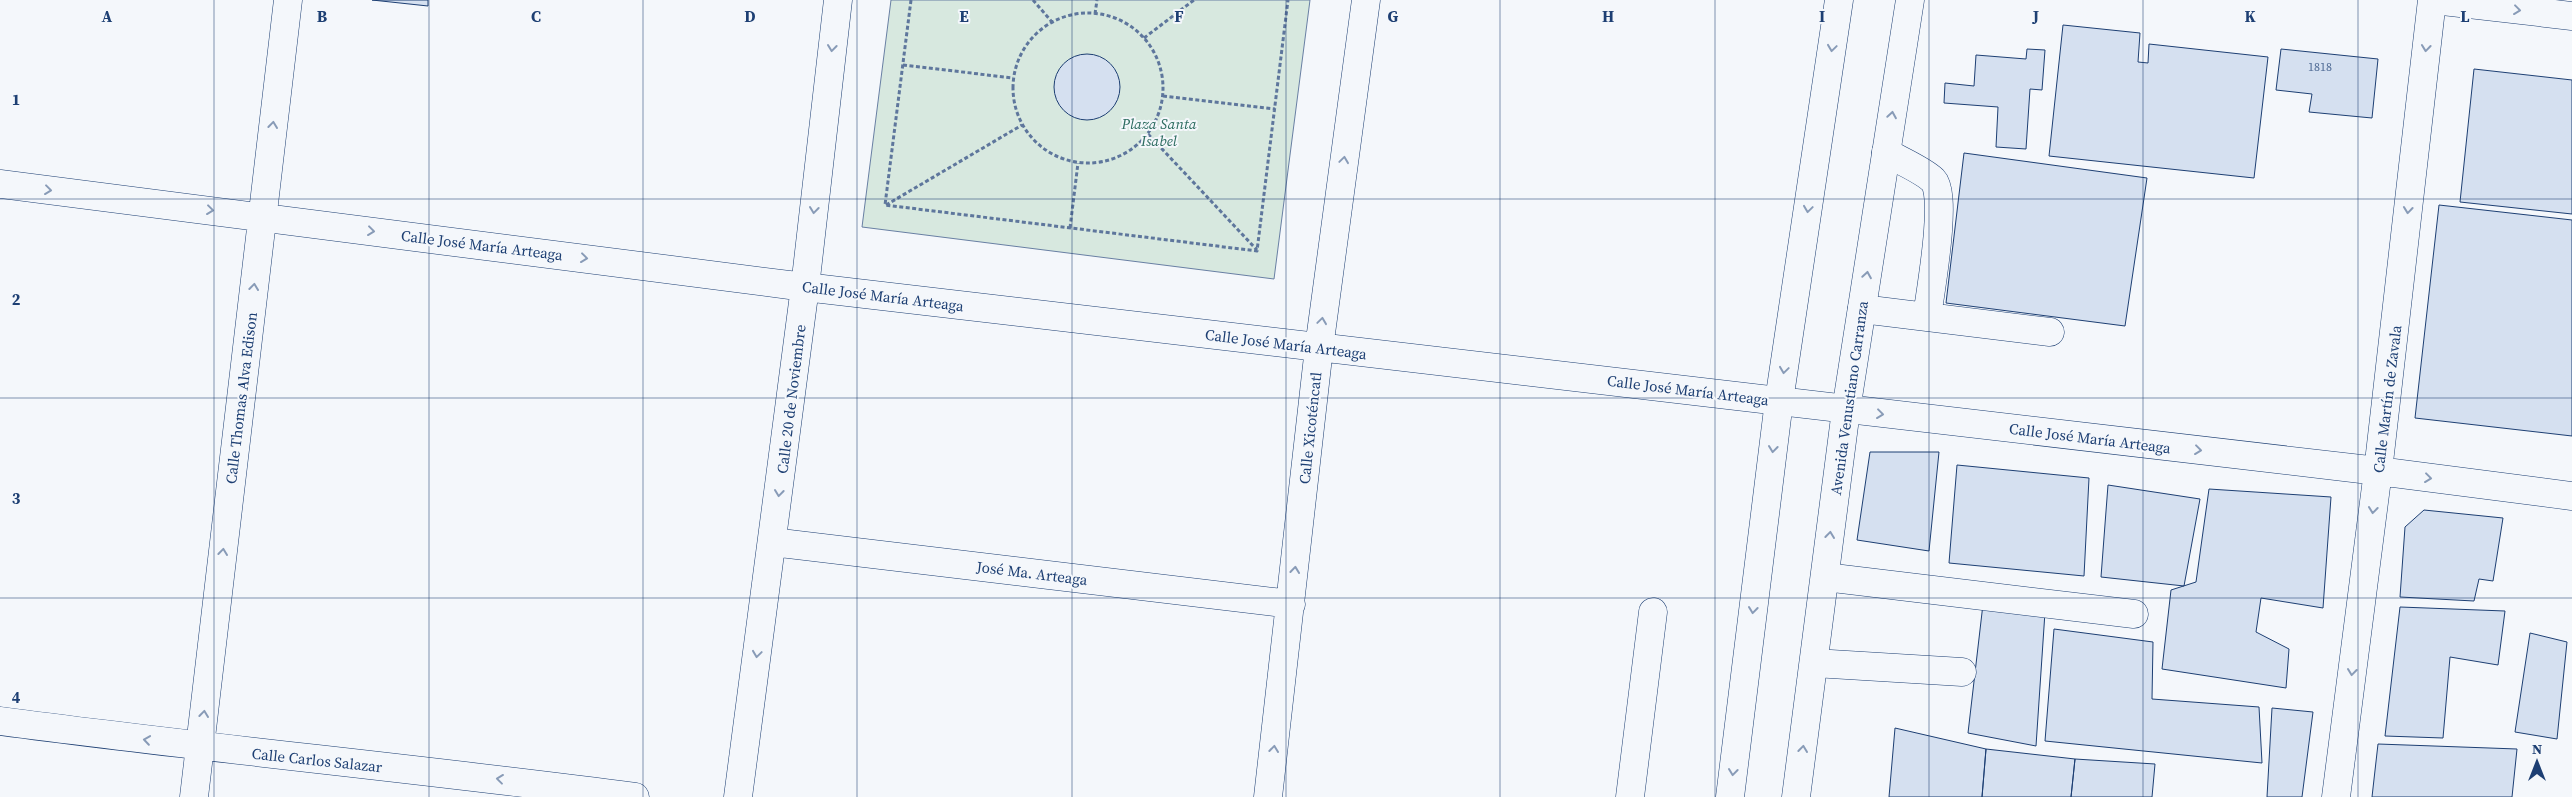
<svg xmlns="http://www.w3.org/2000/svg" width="2572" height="797" font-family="'Source Serif 4',serif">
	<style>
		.green { fill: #d7e8df; stroke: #687fa3 }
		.building { fill: #d5e0f0; stroke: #1d3f73 }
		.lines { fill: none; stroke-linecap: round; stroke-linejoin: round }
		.minor-casing { stroke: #1d3f73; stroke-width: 29 }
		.major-casing { stroke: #1d3f73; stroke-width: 29 }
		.path { stroke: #5e769c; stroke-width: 3; stroke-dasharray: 4 2.5; stroke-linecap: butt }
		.minor { stroke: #f4f7fb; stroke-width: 28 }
		.major { stroke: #f4f7fb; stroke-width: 28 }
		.oneway { stroke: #889bb7 }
		.grid { fill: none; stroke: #1d3f73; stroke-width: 1; stroke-opacity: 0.55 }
		.labels { text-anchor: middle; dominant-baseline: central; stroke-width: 4; stroke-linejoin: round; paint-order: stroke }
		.number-label { font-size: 12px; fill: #4b6792 }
		.park-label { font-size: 15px; font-style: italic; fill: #2c6c60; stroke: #f4f7fb }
		.street-label { font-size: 15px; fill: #1d3f73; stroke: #f4f7fb }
		.grid-label { font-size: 16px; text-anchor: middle; font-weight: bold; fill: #1d3f73; stroke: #f4f7fb; stroke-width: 4; stroke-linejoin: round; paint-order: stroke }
	</style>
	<rect width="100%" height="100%" fill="#f4f7fb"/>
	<!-- green -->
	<path class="green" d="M891,0h419l-36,279 -412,-52z"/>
	<!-- building -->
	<path class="building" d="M372,0h56v6z
		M2063,25l77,8 -2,29 10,1 1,-19 119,13 -14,121 -205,-22z
		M2027,49l18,1 -3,40 -12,-1 -4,60 -30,-2 2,-40 -54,-4 1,-20 29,3 2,-31 50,4z
		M2281,49l97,10 -6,59 -63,-6 3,-18 -36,-4z
		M1054 87a33 33 0 1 1 66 0a33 33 0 1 1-66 0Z
		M2474,69l98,11v134l-112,-12z
		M1964,153l183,25 -22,148 -179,-23z
		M2439,205l133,15v216l-157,-18z
		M1870,452h69l-10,99 -72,-11z
		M1957,465l132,13 -5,98 -135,-13z
		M2108,485l92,14 -16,87 -83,-9z
		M2209,489l122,8 -8,111 -62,-10 -5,34 33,17 -3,39 -124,-19 9,-79 25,-8z
		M2424,510l79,8 -10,63 -14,-2 -5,22 -74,-4 5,-70z
		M1983,604l62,8 -9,134 -68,-13z
		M2400,607l105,4 -7,54 -48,-8 -7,81 -58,-2z
		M2054,629l99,13 -1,57 107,8 3,56 -217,-22z
		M2530,633l37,9 -10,97 -42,-7z
		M2272,708l41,4 -11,85h-35z
		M1895,728l91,21 -4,48h-93z
		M2378,744l139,5 -5,48h-140z
		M1986,749l89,10 -4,38h-89z
		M2075,759l80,5 -3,33h-81z"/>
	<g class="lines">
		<!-- minor casing -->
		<g class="minor-casing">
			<path id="minor" d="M1886,152c14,9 35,17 47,28 15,15 -3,113 -6,137
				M0,184l805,103 1573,184 194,25
				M1862,309l188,23
				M772,542l519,62
				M1825,577l309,37
				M1814,663l148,9
				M0,721c211,28 423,48 635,76
				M194,797l94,-797
				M738,797l67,-510 33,-287
				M1268,797l51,-449 47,-348
				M1630,797l23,-185
				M2336,797l42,-326 54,-471"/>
		</g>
		<!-- major casing -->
		<g class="major-casing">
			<path id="major" d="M2434,0l138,16
				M1730,797l49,-396 60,-401
				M1796,797l50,-387 64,-410"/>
		</g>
		<!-- path -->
		<path class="path" d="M911,0l-26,205 372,46 31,-251
			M1033,0l19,22
			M1013 88a75 75 0 1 1 150 0a75 75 0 1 1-150 0Z
			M1095,14l2,-14
			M1144,38l50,-38
			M903,65l110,13
			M1163,96l112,13
			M1148,134l109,116
			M886,205l136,-80
			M1070,228l8,-65"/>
		<!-- minor -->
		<use href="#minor" class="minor"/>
		<!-- major -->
		<use href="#major" class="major"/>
	</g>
	<!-- one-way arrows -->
	<defs><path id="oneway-chevron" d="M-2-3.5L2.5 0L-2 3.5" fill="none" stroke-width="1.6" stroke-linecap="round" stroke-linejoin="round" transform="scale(1.25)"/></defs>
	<g class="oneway">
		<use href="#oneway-chevron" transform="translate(2517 10) rotate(7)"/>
		<use href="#oneway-chevron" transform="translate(832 48) rotate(97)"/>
		<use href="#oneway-chevron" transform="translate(1832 48) rotate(98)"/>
		<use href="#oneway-chevron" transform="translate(2426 48) rotate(96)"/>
		<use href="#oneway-chevron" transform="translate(1892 115) rotate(-81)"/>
		<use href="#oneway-chevron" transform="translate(273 125) rotate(-83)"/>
		<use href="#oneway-chevron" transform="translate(1344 160) rotate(-82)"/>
		<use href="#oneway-chevron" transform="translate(48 190) rotate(7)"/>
		<use href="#oneway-chevron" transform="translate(1808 209) rotate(98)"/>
		<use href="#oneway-chevron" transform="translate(210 210) rotate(7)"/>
		<use href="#oneway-chevron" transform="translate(814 210) rotate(97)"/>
		<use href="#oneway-chevron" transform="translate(2408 210) rotate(96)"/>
		<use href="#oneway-chevron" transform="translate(371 231) rotate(7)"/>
		<use href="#oneway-chevron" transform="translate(584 258) rotate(7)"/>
		<use href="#oneway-chevron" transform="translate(1867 275) rotate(-81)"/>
		<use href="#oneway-chevron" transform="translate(254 287) rotate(-83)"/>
		<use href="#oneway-chevron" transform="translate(1322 321) rotate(-82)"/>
		<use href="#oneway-chevron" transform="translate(1784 370) rotate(98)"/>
		<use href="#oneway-chevron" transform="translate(1880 414) rotate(7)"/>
		<use href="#oneway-chevron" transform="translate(1773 449) rotate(97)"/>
		<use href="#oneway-chevron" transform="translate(2198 450) rotate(7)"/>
		<use href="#oneway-chevron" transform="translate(2428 478) rotate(7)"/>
		<use href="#oneway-chevron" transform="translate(779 493) rotate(97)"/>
		<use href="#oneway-chevron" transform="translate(2373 510) rotate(97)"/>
		<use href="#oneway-chevron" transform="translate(1830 535) rotate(-83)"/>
		<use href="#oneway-chevron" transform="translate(223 552) rotate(-83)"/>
		<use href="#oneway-chevron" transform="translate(1295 570) rotate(-84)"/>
		<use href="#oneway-chevron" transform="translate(1753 610) rotate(97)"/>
		<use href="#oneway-chevron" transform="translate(757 654) rotate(98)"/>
		<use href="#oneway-chevron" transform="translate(2352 672) rotate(97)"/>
		<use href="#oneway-chevron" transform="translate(204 714) rotate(-83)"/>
		<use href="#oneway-chevron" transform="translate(147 740) rotate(-172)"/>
		<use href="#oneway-chevron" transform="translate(1274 749) rotate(-83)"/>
		<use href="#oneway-chevron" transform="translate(1803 749) rotate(-83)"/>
		<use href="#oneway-chevron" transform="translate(1733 772) rotate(97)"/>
		<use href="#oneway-chevron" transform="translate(500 779) rotate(-173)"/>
	</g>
	<!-- grid -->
	<path class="grid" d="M214,0v797M429,0v797M643,0v797M857,0v797M1072,0v797M1286,0v797M1500,0v797M1715,0v797M1929,0v797M2143,0v797M2358,0v797M0,199h2572M0,398h2572M0,598h2572"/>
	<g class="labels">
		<!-- number labels -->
		<g class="number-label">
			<text x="2320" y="67">1818</text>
		</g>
		<!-- park labels -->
		<g class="park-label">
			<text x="1159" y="123">Plaza Santa<tspan x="1159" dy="17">Isabel</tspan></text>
		</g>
		<!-- street labels -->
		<g class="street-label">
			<text transform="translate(482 245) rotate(7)">Calle José María Arteaga</text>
			<text transform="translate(883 296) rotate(7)">Calle José María Arteaga</text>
			<text transform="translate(1286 344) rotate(7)">Calle José María Arteaga</text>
			<text transform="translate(1688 390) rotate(7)">Calle José María Arteaga</text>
			<text transform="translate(241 398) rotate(-83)">Calle Thomas Alva Edison</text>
			<text transform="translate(1849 398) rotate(-82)">Avenida Venustiano Carranza</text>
			<text transform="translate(791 399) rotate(-83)">Calle 20 de Noviembre</text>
			<text transform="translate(2387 399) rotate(-83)">Calle Martín de Zavala</text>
			<text transform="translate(1310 428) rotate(-84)">Calle Xicoténcatl</text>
			<text transform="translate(2090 438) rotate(7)">Calle José María Arteaga</text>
			<text transform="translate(1032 573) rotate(7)">José Ma. Arteaga</text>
			<text transform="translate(317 760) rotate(6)">Calle Carlos Salazar</text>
		</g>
	</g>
	<g class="grid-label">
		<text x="107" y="22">A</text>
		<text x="322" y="22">B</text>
		<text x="536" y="22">C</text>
		<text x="750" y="22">D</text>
		<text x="964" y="22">E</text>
		<text x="1179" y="22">F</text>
		<text x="1393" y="22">G</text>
		<text x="1608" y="22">H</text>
		<text x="1822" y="22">I</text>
		<text x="2036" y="22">J</text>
		<text x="2250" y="22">K</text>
		<text x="2465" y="22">L</text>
		<text x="16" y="105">1</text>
		<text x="16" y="305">2</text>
		<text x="16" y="504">3</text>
		<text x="16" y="703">4</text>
	</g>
	<!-- north arrow -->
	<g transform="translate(2537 762)" stroke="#f4f7fb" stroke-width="4" paint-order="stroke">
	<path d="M0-4L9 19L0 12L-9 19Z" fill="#1d3f73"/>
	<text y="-8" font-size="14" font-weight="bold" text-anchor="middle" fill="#1d3f73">N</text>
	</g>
</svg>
